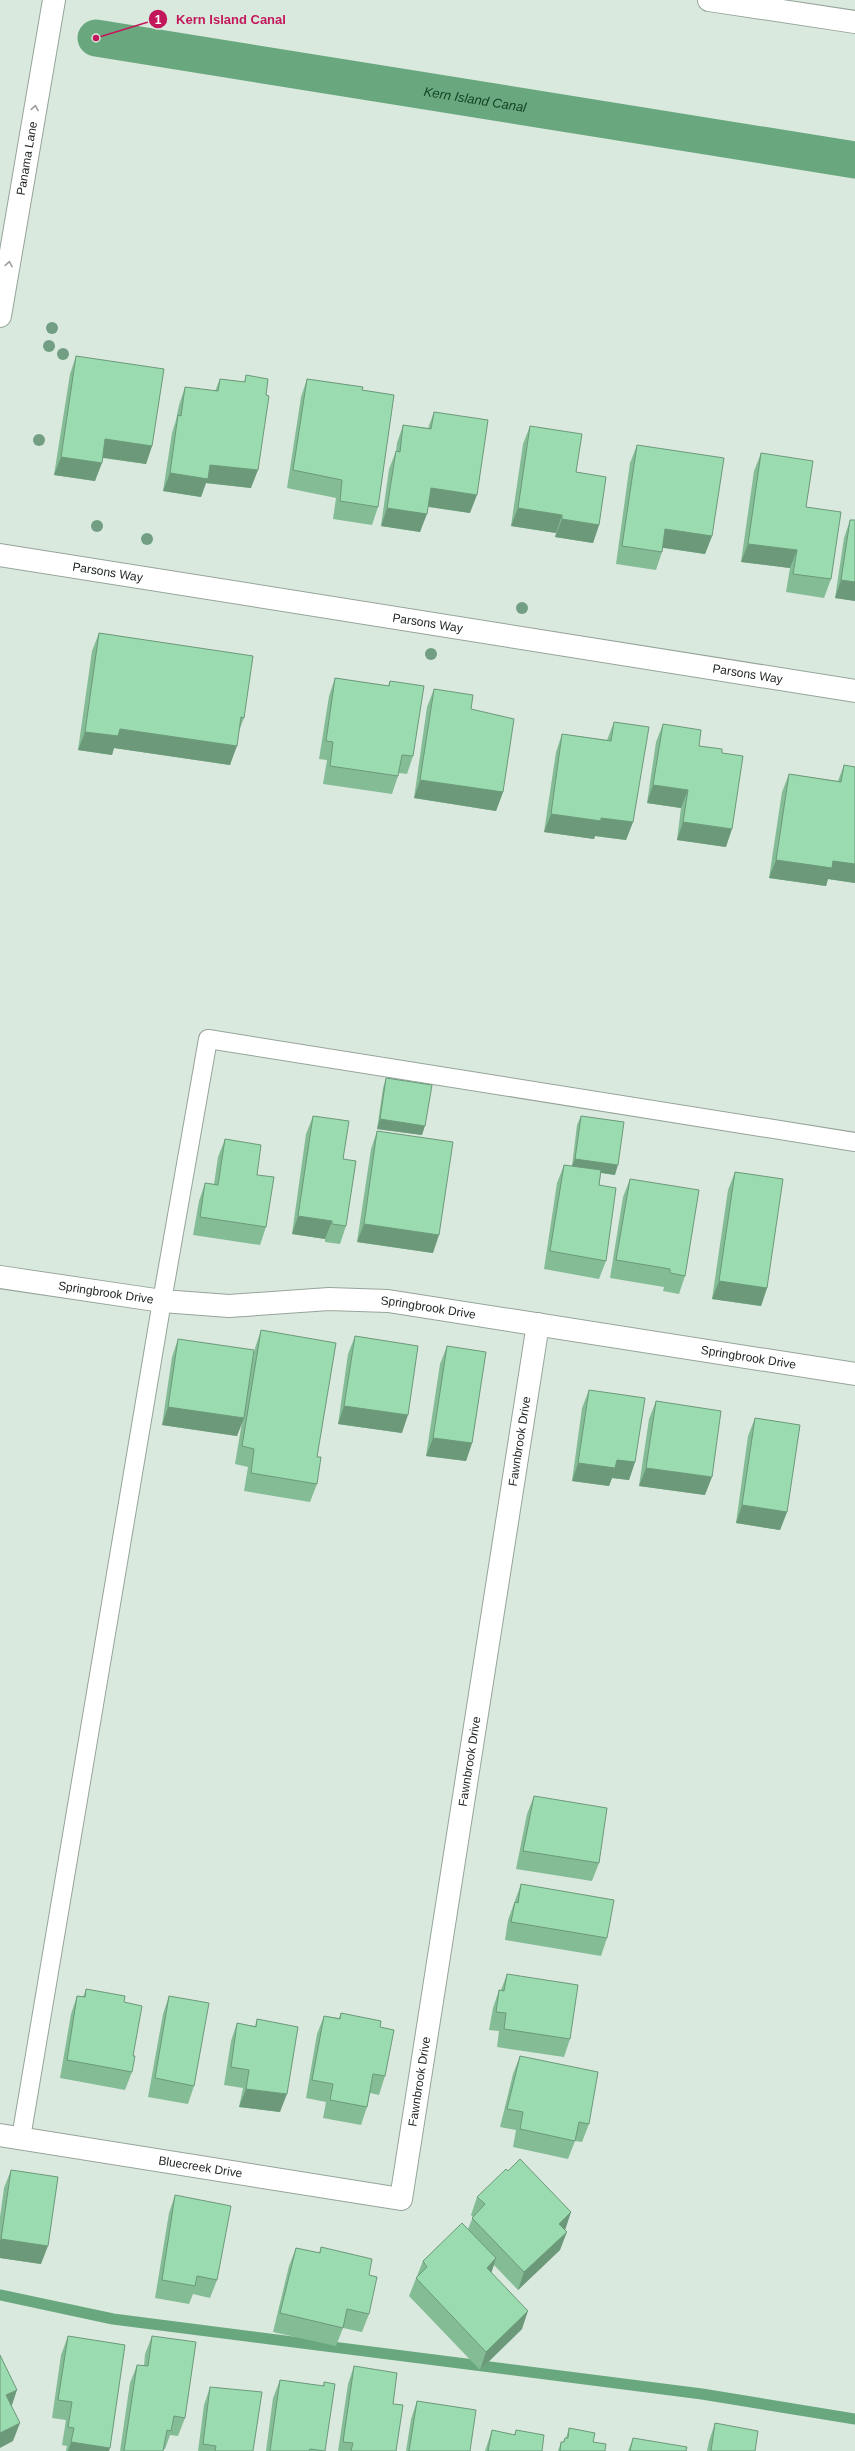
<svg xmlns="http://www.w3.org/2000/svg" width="855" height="2451" font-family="Helvetica,sans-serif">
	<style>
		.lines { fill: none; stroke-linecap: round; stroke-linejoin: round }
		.stream { stroke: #69a87e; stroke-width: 11 }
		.canal { stroke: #69a87e; stroke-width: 37 }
		.service-casing { stroke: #96a49a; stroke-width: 20 }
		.minor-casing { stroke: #96a49a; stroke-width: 24 }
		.tertiary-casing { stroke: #96a49a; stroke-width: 24 }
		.secondary-casing { stroke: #96a49a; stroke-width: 24 }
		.service { stroke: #fff; stroke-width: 18 }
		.minor { stroke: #fff; stroke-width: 22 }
		.tertiary { stroke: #fff; stroke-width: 22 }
		.secondary { stroke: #fff; stroke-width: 22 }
		.tree { fill: #729f84 }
		.wall { fill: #84bc96 }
		.shaded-wall { fill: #6c997a }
		.building { fill: #9adbaf; stroke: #6c997a }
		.oneway { stroke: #9c9f9d }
		.labels { text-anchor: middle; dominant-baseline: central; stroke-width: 4; stroke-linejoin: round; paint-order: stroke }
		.street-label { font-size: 12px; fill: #232925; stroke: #dae9de }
		.water-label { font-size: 13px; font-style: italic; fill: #134327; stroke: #dae9de }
		.leader { fill: none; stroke: #c2185b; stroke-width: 1.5 }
		.callout-dot { fill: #c2185b; stroke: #dae9de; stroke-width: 1.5 }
		.mark-label { font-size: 12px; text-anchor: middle; font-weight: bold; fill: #fff }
		.callout-label { font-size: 13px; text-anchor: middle; font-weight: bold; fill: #c2185b; stroke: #dae9de; stroke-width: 4; stroke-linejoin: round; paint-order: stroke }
	</style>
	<rect width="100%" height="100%" fill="#dae9de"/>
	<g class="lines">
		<!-- stream -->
		<path class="stream" d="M0,2295l113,24 589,75 153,25"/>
		<!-- canal -->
		<path class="canal" id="s1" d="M96,38l759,122"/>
		<!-- service casing -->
		<g class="service-casing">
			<path id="service" d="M21,2138l141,-837 46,-262 647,103"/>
		</g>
		<!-- minor casing -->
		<g class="minor-casing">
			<g id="minor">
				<path id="s2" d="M0,555l855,136"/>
				<path id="s3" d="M0,1277l162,24 67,5 100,-7 59,2 467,73"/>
				<path id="s4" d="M0,2135l401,64 137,-875"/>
			</g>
		</g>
		<!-- tertiary casing -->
		<g class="tertiary-casing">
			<path id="tertiary" d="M709,0l146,22"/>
		</g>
		<!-- secondary casing -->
		<g class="secondary-casing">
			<g id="secondary">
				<path id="s5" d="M0,316l54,-316"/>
			</g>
		</g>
		<!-- service -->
		<use href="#service" class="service"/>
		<!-- minor -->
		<use href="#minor" class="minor"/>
		<!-- tertiary -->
		<use href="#tertiary" class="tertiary"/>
		<!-- secondary -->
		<use href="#secondary" class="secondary"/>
	</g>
	<!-- trees -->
	<g class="tree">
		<circle cx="52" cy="328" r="6"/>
		<circle cx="49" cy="346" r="6"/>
		<circle cx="63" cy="354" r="6"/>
		<circle cx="39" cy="440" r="6"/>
		<circle cx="97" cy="526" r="6"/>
		<circle cx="147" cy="539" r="6"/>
		<circle cx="522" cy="608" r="6"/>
		<circle cx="431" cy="654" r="6"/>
	</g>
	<!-- wall -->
	<path class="wall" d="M76,356l76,90 -6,18 -44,-6 -7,23 -41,-6 16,-101z
		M246,375l5,113 -45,-5 -5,14 -38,-6 9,-58 4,-13 3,-15 6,-18 30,4 5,-12 24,3z
		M307,379l55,11 16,117 -6,18 -39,-6 3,-21 -49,-10 14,-91z
		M434,412l36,101 -42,-6 -8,25 -39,-6 8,-57 7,-18 1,-8 6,-18 25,3z
		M530,426l46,46 23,53 -6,18 -38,-6 1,-4 -45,-7 12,-82z
		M637,445l75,91 -7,18 -42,-6 -1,4 -6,18 -40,-6 14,-101z
		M761,453l45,54 25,72 -7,19 -38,-6 4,-24 -49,-6 13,-91z
		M850,520l5,81 -20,-3 9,-60z
		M99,633l145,85 -5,13 -9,34 -116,-17 -2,7 -34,-5 14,-99z
		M335,678l53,8 2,-5 23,75 -6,18 -8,-1 -7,21 -69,-10 4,-24 -8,-1 10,-63z
		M434,689l37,20 32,83 -7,19 -82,-13 13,-91z
		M614,722l19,100 -7,18 -31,-4 -1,3 -50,-7 12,-80 6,-18 45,6z
		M663,724l36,22 23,7 4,94 -49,-7 4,-32 -34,-5 9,-61z
		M844,765l11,2v116l-27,-4 -2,7 -57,-8 13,-86 7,-18 49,7z
		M386,1078l36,57 -45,-6 6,-41z
		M313,1116l30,43 3,67 -6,18 -15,-2v-3l-33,-5 14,-100z
		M581,1116l34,59 -14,-2 -2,12 7,76 -7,18 -55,-10 13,-86 7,-18 8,1 5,-41z
		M377,1131l56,122 -76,-11 14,-93z
		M225,1139l32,36 9,52 -6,18 -67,-10 6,-34 6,-18 9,1 4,-27z
		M735,1172l32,116 -6,18 -49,-7 16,-109z
		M630,1179l55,97 -6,18 -16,-3 1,-4 -54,-9 13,-81z
		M261,1330l56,127v27l-7,18 -66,-11 4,-24 -13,-3 7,-42 -5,14 -75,-11 10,-68 6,-18 72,34 5,-25z
		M355,1336l47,97 -64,-9 10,-70z
		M447,1346l25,97 -6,18 -40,-5 14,-92z
		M589,1390l46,72 -6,18 -17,-2 -3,8 -37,-5 10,-73z
		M656,1401l49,94 -66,-9 10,-67z
		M755,1418l32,94 -7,18 -44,-7 12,-87z
		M534,1796l65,67 -7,18 -76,-12 11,-55z
		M521,1884l86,54 -6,18 -96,-16 3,-20z
		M507,1974l63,65 -6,18 -67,-10 2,-16 -10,-1 4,-22 6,-18h2z
		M86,1989l38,13 9,54 -1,16 -7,18 -65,-12 11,-64 6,-18 6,1z
		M169,1996l25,90 -6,18 -40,-7 15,-83z
		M341,2013l39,14 5,49 -6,19 -9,-2 -3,14 -6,18 -38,-7 3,-16 -20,-4 11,-64 7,-18 15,2z
		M257,2019l23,93 -41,-5 4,-19 -19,-3 7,-44 6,-18 18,3z
		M520,2056l69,68 -7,18 -7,-1 -7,18 -55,-12 3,-17 -16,-3 13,-53z
		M11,2170l30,94 -41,-6v-41l4,-29z
		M508,2171l63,41 -6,18 -5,20 -42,40 -24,-25 -3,7 31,57 -42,41 -71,-74 14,-35 45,-32 5,-12 -2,-2 6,-18z
		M175,2195l42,85 -7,18 -17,-4 -4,10 -34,-6 14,-85z
		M321,2247l48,28v39l-7,18 -19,-4 -7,18 -63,-14 16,-66 7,-18 23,5z
		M68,2336l41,115h-43l1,-5 -5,-1 4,-25 -14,-2 9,-63z
		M152,2336l33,82 -7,18 -8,-1 -5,14h-1l-1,2h-43l10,-68 7,-18 7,1 1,-12z
		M354,2366l39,38 3,47h-58l10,-67z
		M280,2380l43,6 1,-4 1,69h-59l7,-53z
		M210,2387l43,64h-55l6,-46z
		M417,2401l53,50h-64l5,-32z
		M715,2423l40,28h-48l2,-10z
		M569,2428l24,14 12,9h-47l3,-9h2l2,-4h1z
		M492,2430l22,5 2,-5 26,21h-57z
		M633,2438l53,13h-58z"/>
	<!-- shaded-wall -->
	<path class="shaded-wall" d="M105,439l47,7 -6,18 -47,-7z
		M61,457l41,6 -7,18 -41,-6z
		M210,465l48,5 -7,18 -45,-5 -5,14 -38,-6 7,-18z
		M431,488l46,7 -7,18 -46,-7z
		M387,508l40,6 -7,18 -39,-6z
		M518,508l44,7 -6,18 -45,-7z
		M562,519l37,6 -6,18 -38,-6z
		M665,529l47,7 -7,18 -46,-7z
		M748,544l49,6 -7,18 -49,-6z
		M841,580l14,2v19l-20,-3z
		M120,729l117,17 -7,19 -116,-17 -2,7 -34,-5 7,-18z
		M420,780l83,12 -7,19 -82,-13z
		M653,785l35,5 -7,18 -34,-5z
		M551,814l50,4 32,4 -7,18 -31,-4 -1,3 -50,-7z
		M683,822l49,7 -6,18 -49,-7z
		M776,860l57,1 22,3v19l-27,-4 -2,7 -57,-8z
		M380,1119l45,7 -3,9 -45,-6z
		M575,1159l43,6 -3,10 -44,-7z
		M298,1216l34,5 -7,18 -33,-5z
		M364,1224l75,11 -6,18 -76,-11z
		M719,1281l48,7 -6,18 -49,-7z
		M344,1406l64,9 -6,18 -64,-9z
		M168,1407l76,11 -7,18 -75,-11z
		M433,1438l39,5 -6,18 -40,-5z
		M617,1460l18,2 -6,18 -17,-2 -3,8 -37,-5 6,-18z
		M646,1468l66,9 -7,18 -66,-9z
		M742,1505l45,7 -7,18 -44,-7z
		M246,2089l41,5 -7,18 -41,-5z
		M571,2212l-6,18 -6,-6z
		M567,2232l-7,18 -42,40 6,-18z
		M1,2239l47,7 -7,18 -41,-6v-17z
		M496,2258l-6,19 -3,-9z
		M528,2311l-6,18 -42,41 6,-18z
		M17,2390l-6,18 -5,-13z
		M20,2423l-7,18 -13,7v-15z
		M71,2442l39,6 -1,3h-41z"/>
	<!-- building -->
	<path class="building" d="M76,356l88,13 -12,77 -47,-7 -3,24 -41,-6z
		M246,375l22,4 -2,16 3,1 -11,74 -48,-5 -2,14 -38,-6 8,-58 3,1 4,-29 33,4 2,-12 25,3z
		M307,379l56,8 -1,3 32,5 -16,112 -38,-6 2,-21 -49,-10z
		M434,412l54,8 -11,75 -46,-7 -4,26 -40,-6 9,-57 4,1 3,-27 28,4z
		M530,426l52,8 -6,38 30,5 -7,48 -37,-6v-4l-44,-7z
		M637,445l87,13 -12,78 -47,-7 -3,23 -40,-6z
		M761,453l52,8 -7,46 35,5 -10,67 -38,-5 4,-24 -49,-6z
		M850,520h5v62l-14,-2z
		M99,633l154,23 -9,62 -3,-1 -4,29 -117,-17 -2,7 -33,-4z
		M335,678l54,8 1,-5 34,5 -11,70 -11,-1 -4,21 -68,-10 3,-24 -7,-1z
		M434,689l39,6 -2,14 43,10 -11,73 -83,-12z
		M614,722l35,5 -16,95 -32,-4v3l-50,-7 11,-80 49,7z
		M663,724l38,6 -2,16 23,3v4l21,3 -11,73 -49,-7 5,-32 -35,-5z
		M844,765l11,2v97l-22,-3 -1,7 -56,-8 13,-86 52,8z
		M386,1078l46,7 -7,41 -45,-7z
		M313,1116l36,5 -6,38 13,2 -10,65 -14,-2v-3l-34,-5z
		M581,1116l43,6 -6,43 -43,-6z
		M377,1131l76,11 -14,93 -75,-11z
		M225,1139l36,6 -4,30 17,2 -8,50 -66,-10 5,-34 13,2z
		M564,1165l37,5 -2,15 17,3 -10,73 -56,-10z
		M735,1172l48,7 -16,109 -48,-7z
		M630,1179l69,11 -14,86 -15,-3v-4l-54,-9z
		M261,1330l75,13 -19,114h4l-4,27 -66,-11 3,-24 -12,-3z
		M355,1336l63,10 -10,69 -64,-9z
		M178,1339l76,11 -10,68 -76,-11z
		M447,1346l39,6 -14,91 -39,-5z
		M589,1390l56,8 -10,64 -18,-2 -2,8 -37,-5z
		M656,1401l65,10 -9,66 -66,-9z
		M755,1418l45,7 -13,87 -45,-7z
		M534,1796l73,12 -8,55 -76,-12z
		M521,1884l93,16 -7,38 -96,-16 4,-20 3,1z
		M507,1974l71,11 -8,54 -66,-10 2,-16 -10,-1 3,-22 5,1z
		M86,1989l39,7 -1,6 18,4 -9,50h2l-3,16 -65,-12 10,-64 8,1z
		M169,1996l40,7 -15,83 -39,-8z
		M341,2013l40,8 -1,6 14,3 -9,46 -12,-2 -6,33 -37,-7 3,-16 -21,-4 12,-64 16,3z
		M257,2019l41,8 -11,67 -41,-5 3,-19 -18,-3 6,-44 19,4z
		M520,2056l78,16 -9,52 -10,-2 -4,19 -55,-12 3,-17 -16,-3z
		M520,2159l51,53 -12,12 8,8 -43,40 -52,-54 13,-14 -8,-7 29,-28 2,2z
		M11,2170l47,7 -10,69 -47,-7z
		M175,2195l56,11 -14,74 -20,-4 -2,10 -33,-6z
		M462,2223l34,35 -9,10 41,43 -42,41 -70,-74 11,-11 -4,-6z
		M321,2247l51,12 -3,16 8,2 -8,37 -22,-5 -4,19 -63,-15 16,-65 24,5z
		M68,2336l57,9 -15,103 -39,-6 3,-14 -6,-1 4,-25 -14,-2z
		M152,2336l44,6 -11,76 -11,-2 -3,15 -4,-1 -4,21h-39l13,-86 11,1z
		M0,2355l17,35 -11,5 14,28 -20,10z
		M354,2366l43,7 -4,31 10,1 -7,46h-45l2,-8 -10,-1z
		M280,2380l44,6v-4l11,2 -10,67 -15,-2 -1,2h-39z
		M210,2387l52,5 -9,59h-38l1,-5 -13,-2z
		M417,2401l59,9 -6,41h-61z
		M715,2423l43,8 -3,20h-44z
		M569,2428l26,5 -2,9 13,2 -1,7h-45l1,-9h3l1,-4h3z
		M492,2430l23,5 1,-5 28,5 -2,16h-54z
		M633,2438l54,9 -1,4h-56z"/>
	<!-- one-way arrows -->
	<defs><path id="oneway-chevron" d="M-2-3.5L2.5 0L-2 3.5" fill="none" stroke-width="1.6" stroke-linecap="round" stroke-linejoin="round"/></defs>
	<g class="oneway">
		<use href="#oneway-chevron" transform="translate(35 108) rotate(-80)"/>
		<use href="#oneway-chevron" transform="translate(9 264) rotate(-80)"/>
	</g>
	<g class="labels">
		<!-- street labels -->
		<g class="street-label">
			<text stroke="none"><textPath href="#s5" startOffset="160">Panama Lane</textPath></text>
			<text stroke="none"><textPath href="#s2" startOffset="109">Parsons Way</textPath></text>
			<text stroke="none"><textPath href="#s2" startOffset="433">Parsons Way</textPath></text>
			<text stroke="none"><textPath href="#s2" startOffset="757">Parsons Way</textPath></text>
			<text stroke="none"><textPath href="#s3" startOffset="107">Springbrook Drive</textPath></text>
			<text stroke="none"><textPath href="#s3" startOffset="431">Springbrook Drive</textPath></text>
			<text stroke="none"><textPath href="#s3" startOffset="755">Springbrook Drive</textPath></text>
			<text stroke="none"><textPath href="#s4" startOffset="1173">Fawnbrook Drive</textPath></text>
			<text stroke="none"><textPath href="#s4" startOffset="849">Fawnbrook Drive</textPath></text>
			<text stroke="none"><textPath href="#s4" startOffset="525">Fawnbrook Drive</textPath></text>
			<text stroke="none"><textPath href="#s4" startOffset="203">Bluecreek Drive</textPath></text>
		</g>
		<!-- water labels -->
		<g class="water-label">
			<text stroke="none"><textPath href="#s1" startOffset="384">Kern Island Canal</textPath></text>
		</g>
	</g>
	<!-- callouts -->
	<path class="leader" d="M96 38L158 19"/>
	<g class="callout-dot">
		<circle cx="96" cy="38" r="4"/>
		<circle cx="158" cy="19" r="10"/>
	</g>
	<g class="mark-label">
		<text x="158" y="24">1</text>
	</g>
	<g class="callout-label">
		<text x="231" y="24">Kern Island Canal</text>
	</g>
</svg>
